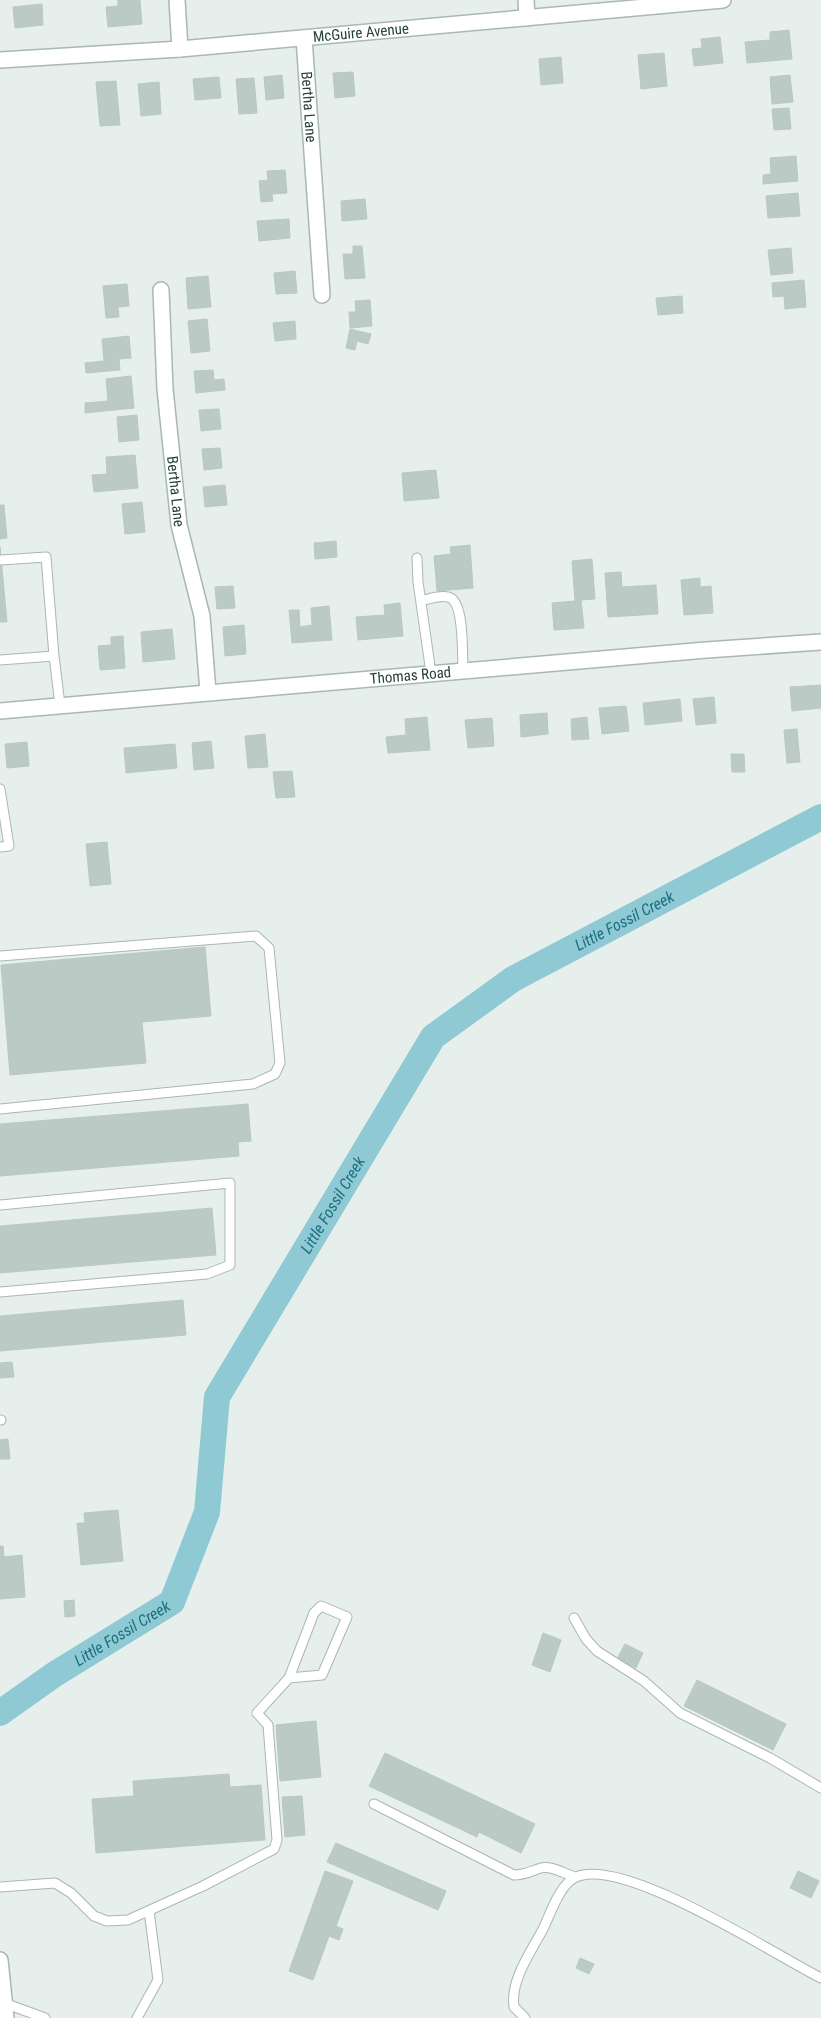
<svg xmlns="http://www.w3.org/2000/svg" width="821" height="2018" font-family="'Roboto Condensed',sans-serif">
	<style>
		.lines { fill: none; stroke-linecap: round; stroke-linejoin: round }
		.river { stroke: #8ec9d4; stroke-width: 26 }
		.building { fill: #bbcac4; stroke: #b8c9c2 }
		.lane-casing { stroke: #a8b8b2; stroke-width: 11 }
		.street-casing { stroke: #a8b8b2; stroke-width: 18 }
		.secondary-casing { stroke: #a4bbb3; stroke-width: 18 }
		.lane { stroke: #fff; stroke-width: 9 }
		.street { stroke: #fff; stroke-width: 15 }
		.secondary { stroke: #fff; stroke-width: 15 }
		.labels { text-anchor: middle; dominant-baseline: central; stroke-width: 4; stroke-linejoin: round; paint-order: stroke }
		.street-label { font-size: 15px; fill: #24423a; stroke: #f7fbf9 }
		.water-label { font-size: 16px; font-style: italic; fill: #1c6f80; stroke: #f7fbf9 }
	</style>
	<rect width="100%" height="100%" fill="#e6efeb"/>
	<g class="lines">
		<!-- river -->
		<path class="river" id="s1" d="M0,1713l55,-39 117,-72 35,-90 10,-115 216,-360 80,-58 308,-162"/>
	</g>
	<!-- building -->
	<path class="building" d="M118,0h22l2,24 -34,3 -2,-20 12,-1z
		M42,4l1,21 -28,3 -2,-21z
		M789,30l3,29 -45,4 -2,-21 25,-2v-8z
		M720,37l3,26 -29,3 -2,-17 10,-1 -1,-9z
		M664,53l3,33 -26,3 -3,-34z
		M561,57l2,26 -22,2 -2,-26z
		M353,72l2,24 -20,2 -2,-25z
		M282,75l2,23 -18,2 -2,-23z
		M790,75l3,27 -21,2 -2,-27z
		M219,77l2,21 -26,2 -2,-21z
		M254,78l3,35 -18,1 -3,-35z
		M116,81l4,44 -20,1 -4,-44z
		M159,82l2,32 -20,2 -3,-32z
		M789,108l2,21 -17,1 -2,-21z
		M796,156l2,25 -35,3v-9l8,-1 -1,-16z
		M285,170l2,23 -15,1 1,7 -12,1 -2,-21 9,-1 -1,-9z
		M798,193l2,23 -32,2 -2,-22z
		M365,199l2,20 -25,2 -1,-20z
		M289,219l1,19 -31,3 -2,-20z
		M353,246h9l3,32 -20,1 -2,-25h10z
		M791,248l2,25 -22,2 -3,-25z
		M295,271l2,22 -21,1 -2,-21z
		M208,276l3,31 -23,2 -2,-31z
		M804,280l2,27 -21,2 -1,-13 -11,1 -1,-14z
		M127,284l2,22 -11,1 1,10 -13,1 -3,-32z
		M682,296l1,17 -25,2 -2,-17z
		M370,300l2,26 -22,2 -1,-16h7l-1,-11z
		M207,319l3,32 -19,2 -3,-32z
		M295,321l1,18 -21,2 -2,-18z
		M350,329l21,5 -3,10 -11,-3 -2,9 -9,-2z
		M129,336l2,22 -12,1 1,11 -34,3 -1,-10 19,-2 -2,-22z
		M213,370l1,10 10,-1 1,11 -29,3 -2,-22z
		M131,376l3,32 -49,5v-10l23,-2 -2,-22z
		M219,409l2,20 -20,2 -2,-21z
		M137,415l2,25 -20,2 -2,-25z
		M220,448l2,20 -18,2 -2,-21z
		M135,455l3,33 -44,4 -2,-17 15,-1 -1,-17z
		M436,470l3,28 -35,3 -2,-28z
		M225,485l2,20 -22,2 -2,-20z
		M142,502l3,30 -20,2 -3,-30z
		M0,505h4l3,33 -7,1z
		M336,541l1,16 -22,2 -1,-16z
		M470,545l3,43 -36,3 -3,-35 17,-2 -1,-7z
		M0,547l7,75h-7z
		M592,559l3,40 -14,1 3,28 -30,2 -2,-27 23,-2 -3,-40z
		M621,572l1,15 34,-2 2,29 -50,3 -3,-44z
		M700,578v9l11,-1 2,27 -29,2 -3,-35z
		M233,586l2,22 -18,1 -2,-22z
		M400,603l3,33 -45,4 -2,-23 29,-2 -1,-10z
		M329,606l3,34 -40,3 -3,-33h10l1,17 12,-2 -1,-17z
		M244,625l2,29 -21,2 -2,-29z
		M172,629l3,30 -32,3 -2,-30z
		M123,636l2,32 -25,2 -2,-24 13,-1v-8z
		M821,685v23l-29,3 -2,-24z
		M714,697l2,26 -20,2 -3,-26z
		M680,699l2,22 -37,4 -2,-22z
		M626,706l3,25 -27,3 -3,-26z
		M547,713l1,21 -27,3 -1,-22z
		M427,717l3,33 -42,3 -2,-16 20,-2 -1,-16z
		M587,717l2,22 -17,1 -1,-21z
		M492,718l2,28 -26,2 -3,-28z
		M797,729l3,33 -13,1 -3,-33z
		M265,734l3,33 -20,1 -3,-32z
		M211,741l3,27 -20,2 -2,-27z
		M27,742l2,24 -22,2 -2,-24z
		M175,744l2,24 -51,5 -2,-25z
		M731,754h13l1,18h-13z
		M292,771l3,26 -19,1 -3,-26z
		M107,842l4,42 -21,2 -4,-42z
		M205,947l6,69 -69,6 4,41 -136,12 -9,-110z
		M248,1104l3,37 -13,1 1,14 -239,20v-52z
		M212,1208l4,47 -216,18v-47z
		M183,1300l3,35 -186,16v-35z
		M12,1362l2,15 -14,1v-15z
		M8,1439l2,20h-10v-19z
		M118,1510l5,51 -42,4 -4,-42h8l-1,-10z
		M0,1546h3l1,11 18,-2 3,42 -25,2z
		M74,1600l1,16 -10,1 -1,-16z
		M543,1633l18,7 -11,32 -18,-7z
		M625,1644l18,9 -7,15 -19,-9z
		M697,1680l89,44 -13,26 -89,-44z
		M316,1721l5,56 -41,4 -4,-56z
		M385,1753l150,71 -14,29 -42,-21 -2,5 -108,-51z
		M229,1774l1,13 31,-2 4,55 -169,13 -4,-54 42,-3 -1,-15z
		M302,1796l3,39 -20,2 -3,-40z
		M336,1843l110,48 -8,19 -111,-48z
		M325,1871l28,10 -17,45 7,3 -4,11 -10,-4 -16,44 -24,-9z
		M798,1871l21,10 -8,17 -21,-10z
		M580,1958l14,6 -5,10 -13,-6z"/>
	<g class="lines">
		<!-- lane casing -->
		<g class="lane-casing">
			<path id="lane" d="M417,558l1,24 13,91
				M1,560l45,-3 8,99
				M421,601c8,-2 18,-6 27,-4 17,3 14,58 15,73
				M0,660l54,-4 6,49
				M0,789l9,57 -9,1
				M0,956l256,-20 13,12 11,115 -5,11 -22,10 -253,25
				M0,1205l230,-22v82l-23,9 -207,18
				M0,1420h1
				M574,1618l12,21 11,12 47,30 36,32 90,45 51,30
				M374,1804l140,71c11,0 17,-4 27,-7 10,-3 24,6 34,9
				M0,1887l55,-4 16,10 23,23 13,5 21,-1 75,-34 71,-37 3,-9 -9,-115 -11,-12 32,-35 25,-65 7,-7 26,11 -25,58 -33,3
				M4,2003l41,15
				M137,2018l21,-38 -9,-69
				M525,2018l-11,-11c-4,-28 18,-56 30,-80 7,-15 16,-43 32,-50 48,-21 197,77 245,101"/>
		</g>
		<!-- street casing -->
		<g class="street-casing">
			<g id="street">
				<path d="M177,0l3,49"/>
				<path d="M526,0l1,18"/>
				<path id="s2" d="M304,38l18,257"/>
				<path id="s3" d="M0,60l180,-11 543,-49"/>
				<path id="s4" d="M161,290l4,99 14,136 23,91 6,76"/>
				<path id="s5" d="M0,711l706,-61 115,-8"/>
			</g>
		</g>
		<!-- secondary casing -->
		<g class="secondary-casing">
			<path id="secondary" d="M0,1960l6,58"/>
		</g>
		<!-- lane -->
		<use href="#lane" class="lane"/>
		<!-- street -->
		<use href="#street" class="street"/>
		<!-- secondary -->
		<use href="#secondary" class="secondary"/>
	</g>
	<g class="labels">
		<!-- street labels -->
		<g class="street-label">
			<text stroke="none"><textPath href="#s3" startOffset="362">McGuire Avenue</textPath></text>
			<text stroke="none"><textPath href="#s2" startOffset="69">Bertha Lane</textPath></text>
			<text stroke="none"><textPath href="#s4" startOffset="202">Bertha Lane</textPath></text>
			<text stroke="none"><textPath href="#s5" startOffset="412">Thomas Road</textPath></text>
		</g>
		<!-- water labels -->
		<g class="water-label">
			<text stroke="none"><textPath href="#s1" startOffset="1061">Little Fossil Creek</textPath></text>
			<text stroke="none"><textPath href="#s1" startOffset="641">Little Fossil Creek</textPath></text>
			<text stroke="none"><textPath href="#s1" startOffset="146">Little Fossil Creek</textPath></text>
		</g>
	</g>
</svg>
